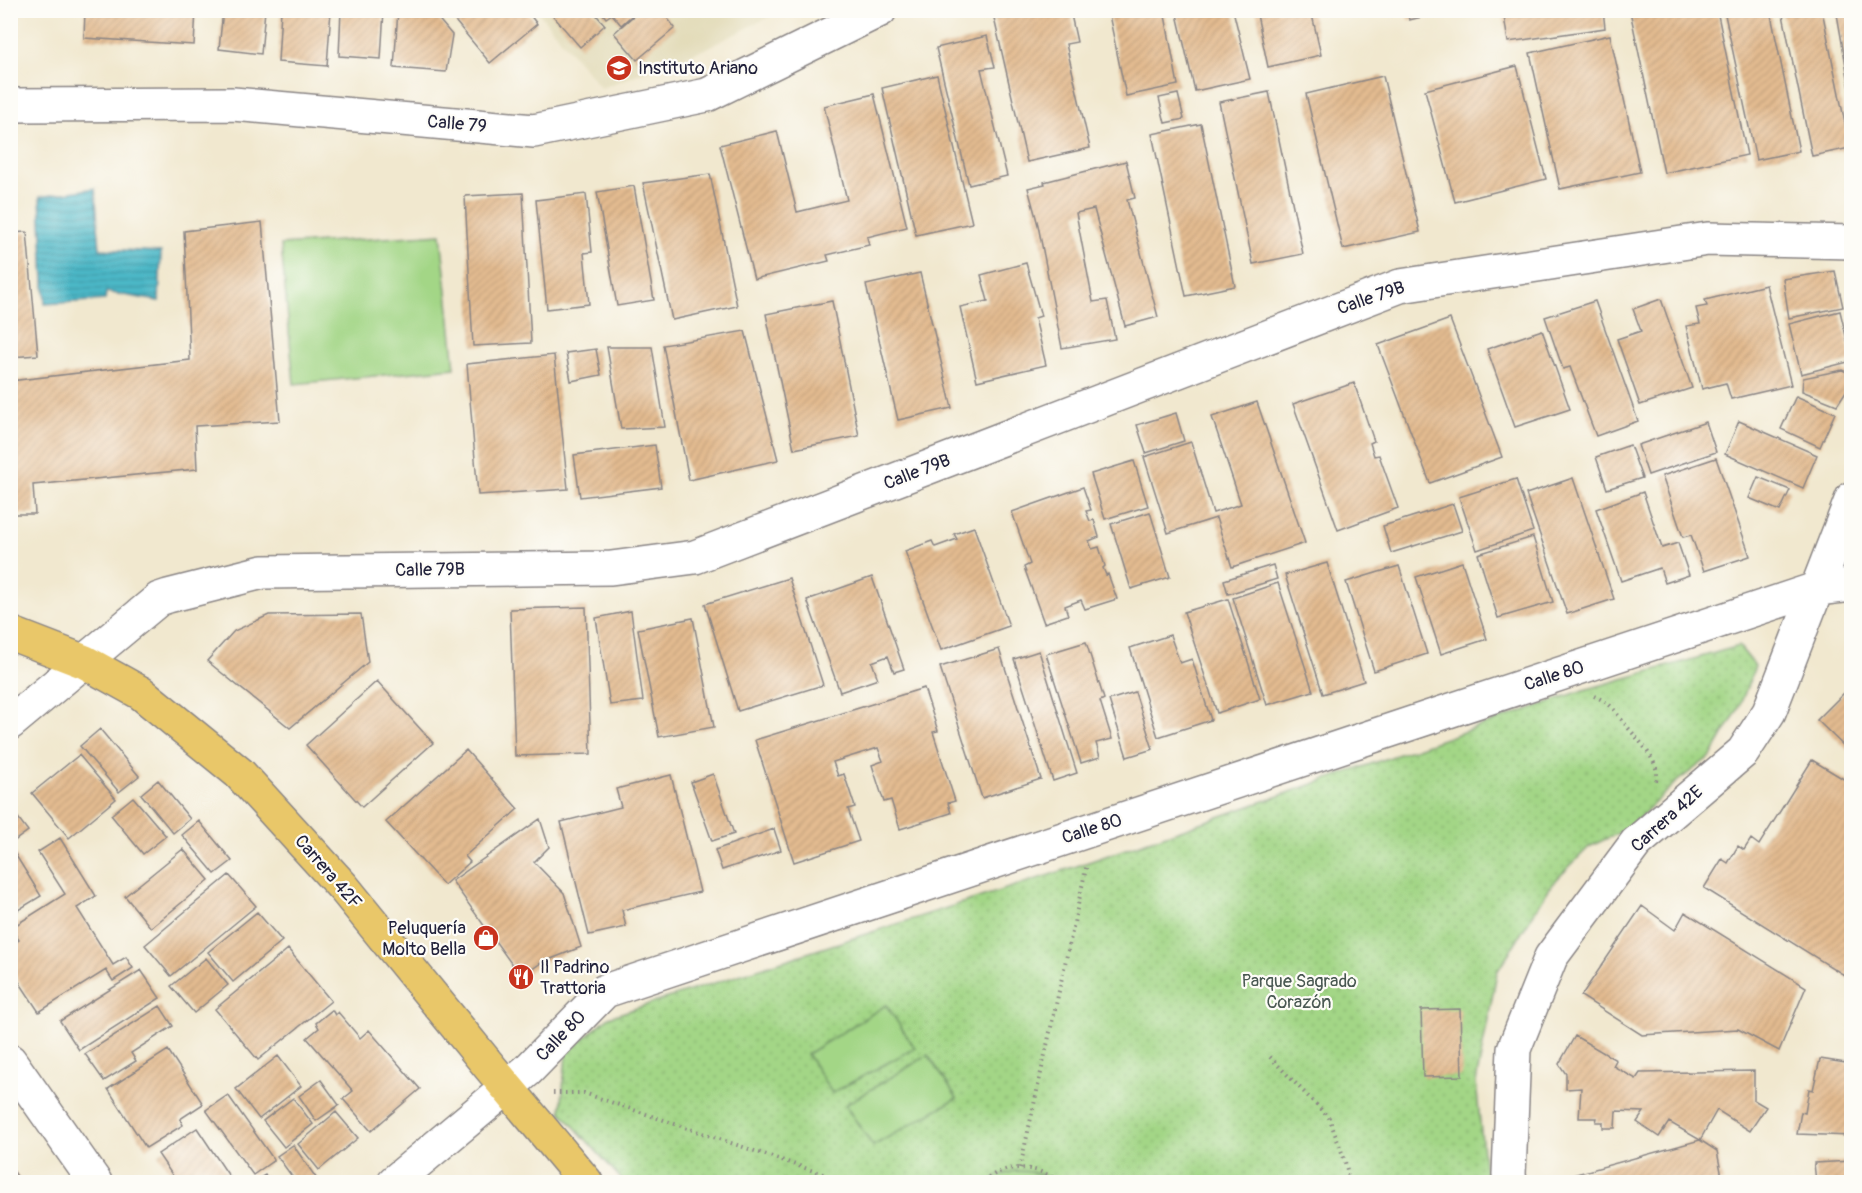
<svg xmlns="http://www.w3.org/2000/svg" width="1862" height="1193" font-family="Pangolin,sans-serif">
	<style>
		.built { fill: #e3dcba }
		.grass { fill: url(#grass-dots); stroke: #627c60; stroke-width: 1.5 }
		.pitch { fill: #a3d686; stroke: #627c60; stroke-width: 1.5 }
		.water { fill: url(#water-rules); stroke: #376d81; stroke-width: 1.5 }
		.building { fill: url(#building-hatch) }
		.lines { fill: none; stroke-linecap: round; stroke-linejoin: round }
		.minor-casing { stroke: #8a8585; stroke-width: 36 }
		.major-casing { stroke: #8a8585; stroke-width: 36 }
		.path { stroke: #8a8585; stroke-width: 4; stroke-dasharray: 1.5 4.5; stroke-linecap: butt }
		.minor { stroke: #fff; stroke-width: 33 }
		.major { stroke: #e9c769; stroke-width: 33 }
		.labels { text-anchor: middle; dominant-baseline: central; stroke-width: 4.5; stroke-linejoin: round; paint-order: stroke }
		.poi-label { font-size: 18px; fill: #22223b; stroke: #fdfcf7; text-anchor: start }
		.street-label { font-size: 18px; fill: #22223b; stroke: #fdfcf7 }
		.park-label { font-size: 18px; fill: #495852; stroke: #fdfcf7 }
	</style>
	<defs>
		<pattern id="grass-dots" width="8" height="8" patternUnits="userSpaceOnUse" patternTransform="scale(1.5)"><rect width="8" height="8" fill="#a3d686"/><path d="M2 2h.1M6 6h.1" fill="none" stroke="#8cb775" stroke-width="1.8" stroke-linecap="round"/></pattern>
		<pattern id="water-rules" width="6" height="5" patternUnits="userSpaceOnUse" patternTransform="scale(1.5)"><rect width="6" height="5" fill="#4cb8c7"/><path d="M0 2.5h6" fill="none" stroke="#3f95a3"/></pattern>
		<pattern id="building-hatch" width="6" height="6" patternUnits="userSpaceOnUse" patternTransform="scale(1.5)"><rect width="6" height="6" fill="#e3bb90"/><path d="M-1 1l2-2M0 6l6-6M5 7l2-2" fill="none" stroke="#c2a07d"/></pattern>
	</defs>
	<rect width="100%" height="100%" fill="#fdfcf7"/>
	<filter id="ink" filterUnits="userSpaceOnUse"><feTurbulence type="fractalNoise" baseFrequency=".0167" numOctaves="2"/><feDisplacementMap in="SourceGraphic" scale="12" xChannelSelector="R" yChannelSelector="G"/><feConvolveMatrix kernelMatrix="1 2 1 2 8 2 1 2 1" color-interpolation-filters="sRGB"/></filter>
	<filter id="wash" filterUnits="userSpaceOnUse"><feTurbulence type="fractalNoise" baseFrequency=".008" numOctaves="4" result="noise"/><feDisplacementMap in="SourceGraphic" scale="24" xChannelSelector="R" yChannelSelector="G"/><feGaussianBlur stdDeviation="1.35" result="paint"/><feColorMatrix in="noise" values="0 0 0 0 0 0 0 0 0 0 0 0 0 0 0 0 0 1.4 0 .05"/><feComposite in="paint" operator="in"/></filter>
	<g filter="url(#wash)">
		<rect width="100%" height="100%" fill="#f1e8cf"/>
		<!-- built -->
		<path class="built" d="M537,11h244l-76,38 -104,39z"/>
		<!-- grass -->
		<path class="grass" d="M1739,646l16,20 -16,42 -28,48 -36,27 -46,45 -40,19 -37,37 -55,88 -21,110 10,100h-862l-63,-70 5,-58 43,-37 465,-150 510,-177z"/>
		<!-- pitch -->
		<path class="pitch" d="M441,234l14,134 -161,16 -13,-139z
			M886,1005l29,43 -83,45 -25,-39z
			M928,1055l29,43 -84,48 -28,-41z
			M1015,1171c15,0 27,2 40,11h-66l8,-6z"/>
		<!-- water -->
		<path class="water" d="M95,188l5,61 61,3 -2,49 -53,-9 -1,8 -60,4 -5,-107z"/>
		<g id="blocks">
			<!-- building -->
			<path class="building" d="M85,10h111l-2,35 -110,-7z
				M223,10h42l-4,44 -42,-5z
				M281,10h50l-4,56 -49,-4z
				M341,10h43l-3,49 -42,-3z
				M398,10h33l21,25 -6,37 -52,-4z
				M446,10h80l11,14 -47,39z
				M548,10h44l13,15 -25,22z
				M600,10h38l-17,15 -9,-11 -6,4z
				M640,10h21l14,18 -38,32 -23,-27z
				M1009,10h61l7,32 -11,2 24,104 -63,14 -33,-144 16,-4z
				M1108,10h56l14,75 -52,11z
				M1176,10h57l17,69 -55,12z
				M1256,10h55l10,45 -53,12z
				M1407,10h39l1,1 -38,9z
				M1503,10h100l2,18 -97,14z
				M1635,10h82l30,145 -83,18 -34,-162z
				M1724,10h46l29,141 -43,9z
				M1782,10h40l28,138 -38,8z
				M1852,11v78h-2l-13,-75z
				M1610,35l30,137 -80,17 -30,-136z
				M987,36l8,31 -14,2 26,107 -38,9 -33,-137z
				M1517,66l29,113 -91,23 -30,-112z
				M937,75l35,148 -56,12 -34,-147z
				M1383,76l37,156 -77,17 -37,-155z
				M1269,92l34,162 -50,10 -34,-162z
				M874,94l33,133 -40,10 2,8 -42,10 2,6 -75,18 -34,-134 57,-14 20,81 50,-12 -23,-94z
				M1178,94l6,25 -19,4 -6,-25z
				M1201,124l34,162 -49,10 -34,-162z
				M1126,161l9,37 -8,2 31,117 -33,9 -31,-117 -18,4 17,89 14,-2 8,39 -53,9 -24,-123 -10,-37 17,-4 -1,-2z
				M710,174l27,132 -65,14 -29,-137z
				M634,186l20,114 -37,6 -20,-114z
				M523,193l8,150 -58,3 -8,-150z
				M586,194l6,58 -8,1 5,51 -42,5 -11,-109z
				M262,222l18,199 -85,5 2,43 -164,16 2,29h-25v-133l180,-21 -6,-129z
				M27,232l11,123 -28,2v-124z
				M1026,263l15,53 -6,2 11,47 -69,16 -17,-74 28,-6 -7,-26z
				M1835,271l8,36 -54,11 -6,-39z
				M920,273l32,135 -54,12 -32,-135z
				M1766,285l25,100 -60,14 -5,-16 -24,6 -16,-63 14,-2 -4,-16 11,-2 -2,-6z
				M1661,299l31,89 -52,17 -23,-66 24,-8 -8,-22z
				M832,301l27,135 -65,13 -28,-135z
				M1595,301l43,120 -42,15 -26,-69 -7,2 -18,-52z
				M1840,311l12,50 -51,13 -12,-50z
				M1450,319l52,138 -72,26 -52,-138z
				M1542,330l28,79 -55,18 -28,-78z
				M745,331l33,129 -89,20 -26,-135z
				M607,347h45l13,80 -44,2z
				M596,349l5,26 -30,6 -5,-28z
				M554,355l14,134 -90,6 -11,-131z
				M1842,370l10,4v8l-15,23 -35,-14 1,-13z
				M1354,383l20,58 -4,2 4,13 5,-1 19,53 -60,22 -45,-126z
				M1796,396l39,17 -15,34 -39,-18z
				M1257,402l48,141 -73,24 -16,-49 -48,15 -24,-76 47,-15 22,71 28,-9 -29,-87z
				M1176,413l8,28 -38,12 -9,-28z
				M1739,421l78,34 -14,33 -78,-34z
				M1706,422l10,30 -68,23 -10,-30z
				M655,445l6,42 -81,10 -6,-42z
				M1630,445l12,33 -35,11 -11,-32z
				M1716,458l34,98 -46,15 -13,-36 -8,2 -21,-61z
				M1134,461l14,45 -43,13 -14,-45z
				M1758,477l32,13 -10,21 -31,-13z
				M1573,478l41,121 -47,15 -41,-120z
				M1516,479l17,52 -56,19 -18,-53z
				M1083,487l8,23 -5,1 4,10 4,-1 5,17 -10,4 3,8 7,-2 6,19 -2,2 3,7 2,-1 9,25 -32,10 -4,-9 -16,6 3,9 -24,8 -20,-56 6,-3 -18,-52z
				M1643,492l19,56 16,-5 11,32 -24,8 -5,-15 -39,13 -25,-72z
				M1453,504l9,27 -71,22 -8,-27z
				M1150,512l20,65 -39,12 -20,-65z
				M974,527l35,99 -68,24 -36,-99 27,-10 3,6 22,-8 -3,-5z
				M1533,537l20,65 -55,16 -20,-64z
				M1462,562l25,77 -46,15 -25,-77z
				M1327,563l37,118 -41,13 -38,-119z
				M1273,565l4,14 -49,15 -4,-14z
				M1399,566l28,88 -53,17 -28,-89z
				M872,577l32,92 -10,3 -6,-16 -16,6 6,17 -38,13 -33,-92z
				M789,578l34,107 -85,26 -33,-107z
				M1278,583l35,108 -46,14 -34,-107z
				M1228,599l32,100 -43,14 -33,-101z
				M586,607l5,147 -76,2 -5,-147z
				M631,611l12,90 -33,4 -14,-87z
				M361,614l7,48 -78,66 -83,-67 27,-30 35,-16z
				M693,618l21,109 -55,10 -21,-108z
				M1170,635l10,28 12,-4 19,61 -53,17 -28,-89z
				M1086,642l18,57 -4,2 12,38 -16,4 4,14 -19,6 -35,-109z
				M999,649l42,130 -59,19 -42,-131z
				M1039,651l38,122 -24,8 -39,-122z
				M377,681l56,62 -71,64 -56,-62z
				M924,688l14,43 -5,1 22,69 -7,2 3,10 -51,16 -9,-29 -7,2 -12,-37 11,-4 -5,-13 -45,14 5,14 6,-2 11,33 -7,2 11,32 -65,21 -39,-122z
				M1848,689l4,3v62l-35,-34z
				M1135,692l18,57 -26,8 -18,-57z
				M100,729l39,47 -20,16 -39,-46z
				M466,750l52,59 -53,47 5,6 -26,23 -58,-63z
				M79,755l37,44 -47,39 -37,-45z
				M1812,760l40,24v196l-148,-92 18,-29 6,4 10,-17 6,4 7,-11 8,6z
				M713,774l21,60 -22,7 -21,-59z
				M671,775l29,117 -78,18 4,17 -37,8 -28,-113 60,-15 -5,-18z
				M158,780l32,39 -17,14 -32,-39z
				M133,797l33,39 -23,18 -32,-39z
				M10,807l18,24 -18,13z
				M540,819l9,28 -15,15 30,31 17,54 -40,16 -20,14 -69,-96z
				M199,821l33,40 -17,13 -33,-39z
				M774,829l7,21 -59,20 -7,-20z
				M60,838l36,58 -19,12 36,57 13,-8 7,11 -20,13 -7,-11 -67,42 -29,-44v-22l9,-6 -8,-12 54,-34 -27,-42z
				M183,849l26,31 -58,48 -26,-32z
				M15,854l26,42 -31,19v-58z
				M229,875l27,31 -85,70 -26,-31z
				M1642,906l33,24 10,-18 121,75 -27,64 -41,-22 -96,6 -61,-39z
				M257,912l25,29 -49,41 -25,-30z
				M288,949l43,52 -73,59 -43,-51z
				M206,958l22,27 -34,28 -23,-27z
				M141,970l19,28 -81,52 -19,-29z
				M160,1006l13,20 -42,27 5,8 -32,20 -19,-27z
				M1460,1009l2,67 -39,1 -2,-67z
				M332,1010l3,5 3,-3 22,26 9,-8 51,59 -49,42 -28,-32 10,-8 -46,-53 12,-10 -3,-5z
				M1575,1036l41,24 -3,6 23,13 4,-6 114,-2v29l12,7 -16,24 -33,-21 -17,30 -31,-18 -10,15 -22,-15 7,-10 -28,-1 -1,17h-12v-6h-7l1,-4h-18l2,-30 -15,1v-15l-7,-10z
				M168,1050l35,54 -23,15 3,6 -37,23 -38,-59z
				M278,1056l23,30 -42,33 -23,-30z
				M1820,1059l32,5v72l-55,-2 4,-22 4,1 4,-24 4,1z
				M321,1080l18,25 -23,16 -17,-25z
				M228,1095l46,65 -21,15 -47,-65z
				M293,1098l20,26 -29,23 -21,-26z
				M336,1112l22,26 -39,32 -21,-26z
				M197,1128l36,54h-56l-19,-28z
				M1700,1140l17,11 6,31h-153l-1,-6z
				M293,1145l26,37h-23l-19,-26z
				M1852,1161v21h-36l-2,-19z
				M10,1166l11,16h-11z
				M265,1175l5,7h-17z"/>
		</g>
	</g>
	<g filter="url(#ink)">
		<use href="#blocks" fill-opacity="0" stroke="#8a8585" stroke-width="1.5"/>
		<g class="lines">
			<!-- minor casing -->
			<g class="minor-casing">
				<path id="minor" d="M10,105l223,-1 301,27 173,-36 173,-85
					M10,723l149,-124 9,-3 95,-24 348,-4 84,-11 705,-271 308,-47 144,3
					M10,1061l85,121
					M394,1182l134,-112 77,-79 1211,-402 36,-4
					M1510,1182l-1,-8 5,-125 37,-92 85,-114 107,-91 26,-40 83,-214"/>
			</g>
			<!-- major casing -->
			<g class="major-casing">
				<path id="major" d="M10,633l75,29 56,31 98,80 105,115 145,178 97,116"/>
			</g>
			<!-- path -->
			<path class="path" d="M1594,696c4,2 9,4 13,7 7,5 12,14 18,21 10,13 40,41 30,59
				M1270,1057l59,61 15,40 6,24
				M553,1093h31l262,89
				M1020,1168l67,-304
				M984,1182c20,-20 54,-17 75,0"/>
			<!-- minor -->
			<use href="#minor" class="minor"/>
			<!-- major -->
			<use href="#major" class="major"/>
		</g>
	</g>
	<!-- icons -->
	<defs>
		<g id="school-disc" transform="scale(1.35)"><circle r="9.5" fill="#c8321e" stroke="#fdfcf7"/><path d="M0-5L7-2L0 1L-7-2ZM-4 1L0 2.5L4 1V4Q0 6-4 4Z" fill="#fff"/></g>
		<g id="shop-disc" transform="scale(1.35)"><circle r="9.5" fill="#c8321e" stroke="#fdfcf7"/><path d="M-5-2.5h2.3a2.7 3.5 0 0 1 5.4 0H5L5.5 6h-11ZM-1.5-2.5h3a1.5 2.3 0 0 0-3 0Z" fill="#fff"/></g>
		<g id="restaurant-disc" transform="scale(1.35)"><circle r="9.5" fill="#c8321e" stroke="#fdfcf7"/><path d="M-5-6h1v4h1v-4h1v4h1v-4h1v5L-1.5 .5V6h-2V.5L-5-1ZM5-6V6H3V1.5H1.5Q1.5-4 5-6Z" fill="#fff"/></g>
	</defs>
	<g fill-rule="evenodd">
		<use href="#school-disc" x="619" y="68"/>
		<use href="#shop-disc" x="486" y="938"/>
		<use href="#restaurant-disc" x="521" y="977"/>
	</g>
	<g class="labels">
		<!-- poi labels -->
		<g class="poi-label">
			<text x="638" y="68">Instituto Ariano</text>
			<text x="466" y="928" text-anchor="end">Peluquería<tspan x="466" dy="21">Molto Bella</tspan></text>
			<text x="540" y="967">Il Padrino<tspan x="540" dy="21">Trattoria</tspan></text>
		</g>
		<!-- street labels -->
		<g class="street-label">
			<text transform="translate(457 124) rotate(5)">Calle 79</text>
			<text transform="translate(1371 298) rotate(-19)">Calle 79B</text>
			<text transform="translate(917 472) rotate(-21)">Calle 79B</text>
			<text transform="translate(430 570) rotate(-1)">Calle 79B</text>
			<text transform="translate(1554 676) rotate(-18)">Calle 80</text>
			<text transform="translate(1667 819) rotate(-42)">Carrera 42E</text>
			<text transform="translate(1092 829) rotate(-18)">Calle 80</text>
			<text transform="translate(328 872) rotate(49)">Carrera 42F</text>
			<text transform="translate(561 1036) rotate(-46)">Calle 80</text>
		</g>
		<!-- park labels -->
		<g class="park-label">
			<text x="1299" y="981">Parque Sagrado<tspan x="1299" dy="21">Corazón</tspan></text>
		</g>
	</g>
	<!-- margin -->
	<rect width="1862" height="1193" fill="none" stroke="#fdfcf7" stroke-width="36"/>
</svg>
